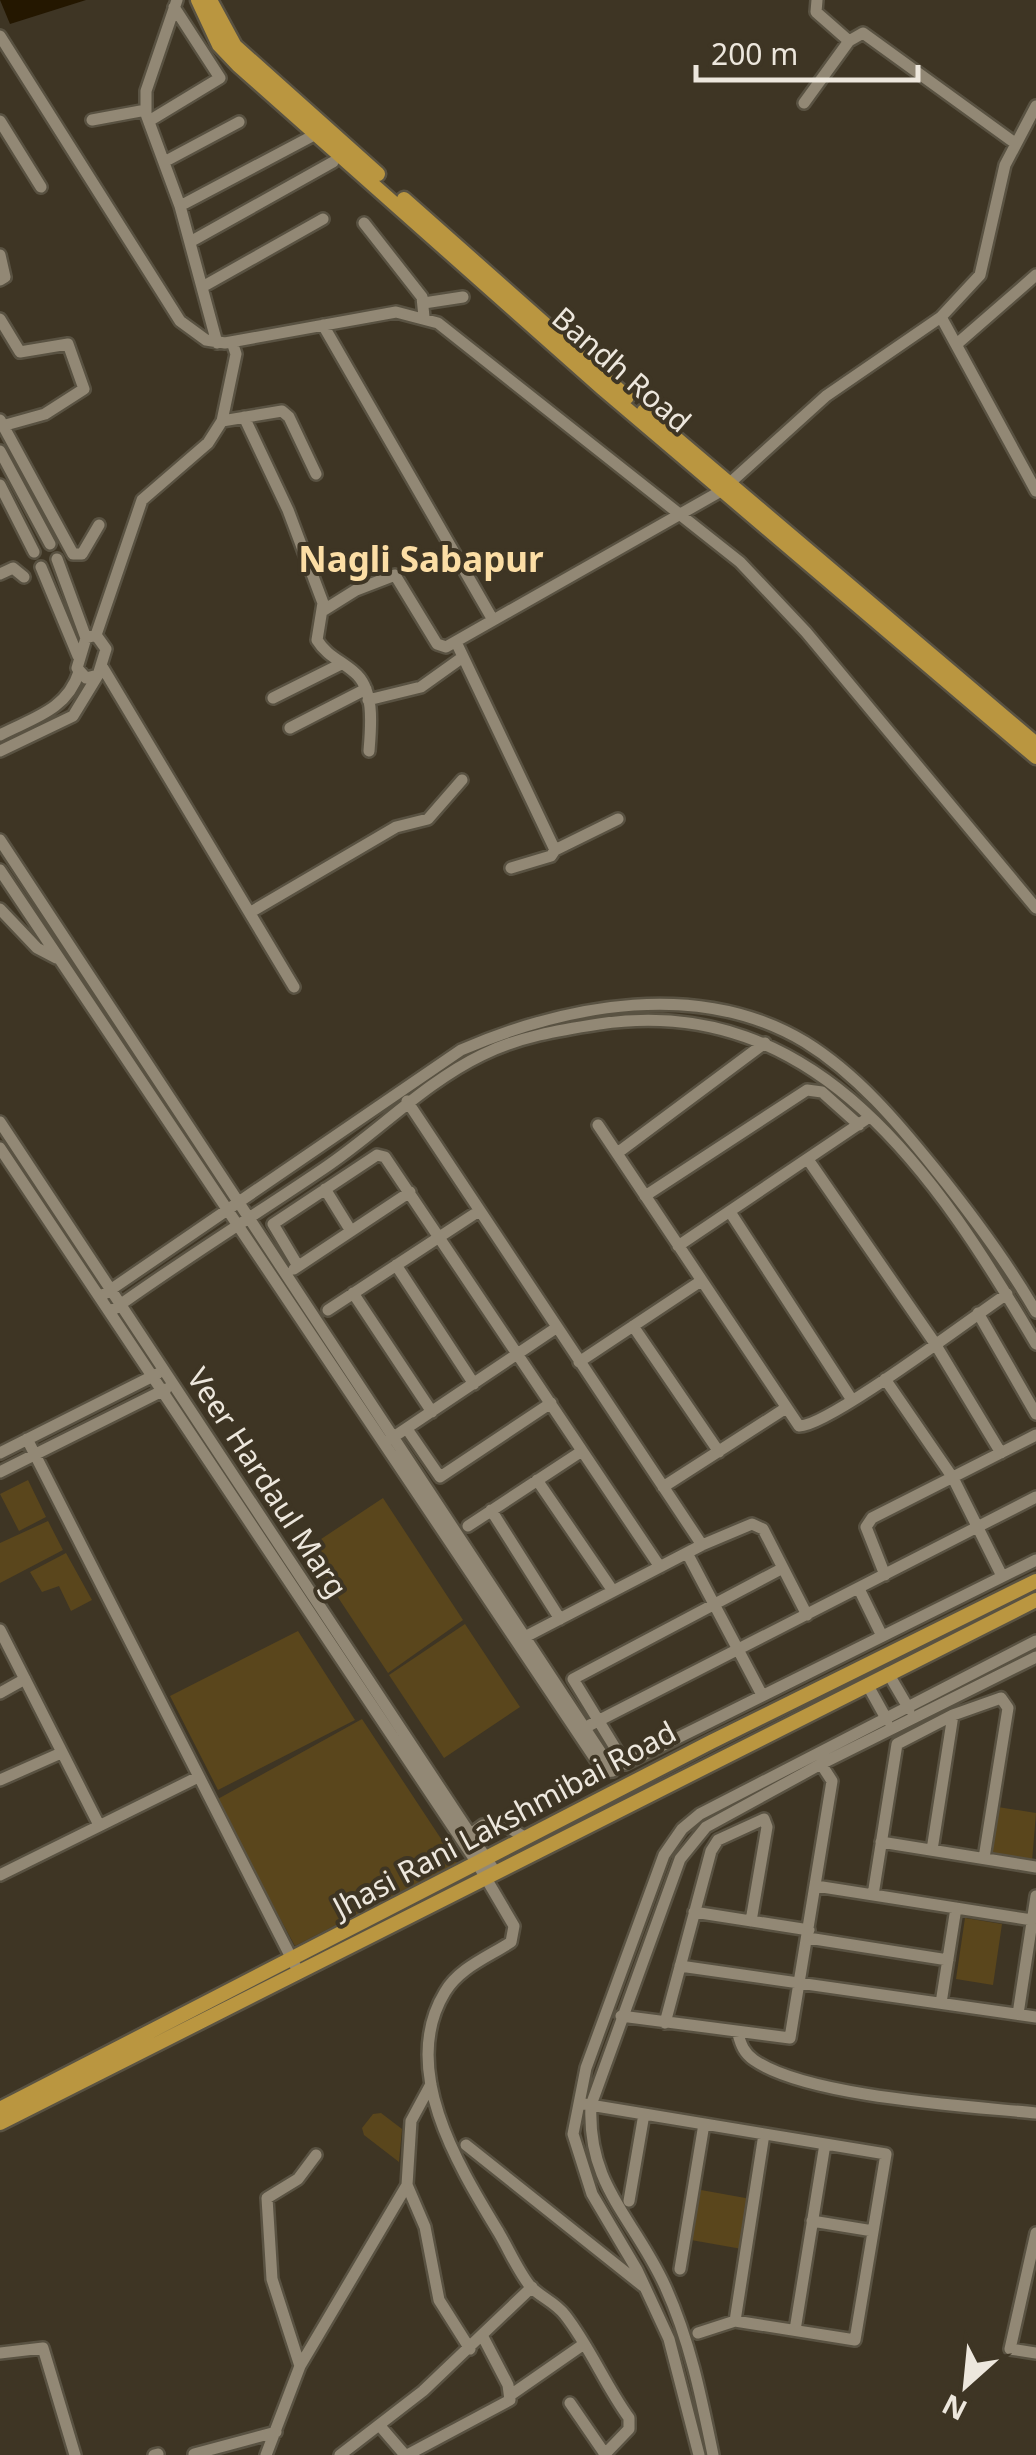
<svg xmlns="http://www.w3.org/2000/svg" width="1036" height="2455" font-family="'Noto Sans',sans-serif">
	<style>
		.green { fill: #5a461c }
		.water { fill: #241700 }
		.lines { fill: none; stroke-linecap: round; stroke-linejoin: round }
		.minor-casing { stroke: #595242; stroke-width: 16 }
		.major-casing { stroke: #595242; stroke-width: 19 }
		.minor { stroke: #928875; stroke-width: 11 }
		.major { stroke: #ba9640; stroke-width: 14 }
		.labels { text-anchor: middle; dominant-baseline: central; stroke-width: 8; stroke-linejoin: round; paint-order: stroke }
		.street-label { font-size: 30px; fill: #ede7dd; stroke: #3e3524 }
		.quarter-label { font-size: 35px; font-weight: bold; fill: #fcdea5; stroke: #3e3524 }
	</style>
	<rect width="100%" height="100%" fill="#3e3524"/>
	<!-- green -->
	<path class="green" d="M28,1480l18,37 -27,14 -19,-37z
		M383,1498l80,122 -75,53 -82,-124z
		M48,1521l15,29 -63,33v-40z
		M66,1553l26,47 -21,11 -12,-25 -17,6 -12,-20z
		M465,1624l55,83 -76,51 -55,-83z
		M298,1631l57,89 -137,70 -48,-94z
		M362,1719l95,144 -162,83 -79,-146z
		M998,1807l38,6 -4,48 -41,-6z
		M965,1918l37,6 -9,61 -37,-6z
		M381,2113l21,16 -3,33 -35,-27 -2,-7 11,-14z
		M701,2190l50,9 -9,50 -51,-9z"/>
	<!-- water -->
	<path class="water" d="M0,0h86l-76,24z"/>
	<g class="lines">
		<!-- minor casing -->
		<g class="minor-casing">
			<path id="minor" d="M177,0l-31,91v23l34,92 37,137
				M817,0l-1,12 33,29
				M0,36l180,285 26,19 19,3 171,-31 42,11 302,239 66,70 230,276
				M804,103l45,-62 14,-8 152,110
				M92,120l54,-10
				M0,121l41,66
				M149,121l71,-43 -46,-71
				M164,162l75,-40
				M180,206l138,-73
				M364,223l58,74 2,20
				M190,242l143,-80
				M0,255l5,22 -5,3
				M204,286l119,-67
				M424,303l39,-6
				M941,317l95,174
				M0,319l20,33 48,-8 16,45 -39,25 -43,12
				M323,325l170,295
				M958,343l78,-68
				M244,417l44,93 35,93 -6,37c10,16 23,20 37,32 21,17 17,54 15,79
				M0,420l73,134h9l17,-29
				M222,421l60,-10 7,6 27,57
				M0,451l50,93
				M0,485l34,67
				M57,559l29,79
				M41,567l37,89
				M0,574l13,-6 11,9
				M324,610l32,-20 39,-15 42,69 9,3 275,-156 105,-95 115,-79 39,-42 25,-110 31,-59
				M96,635l46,-135 66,-57 14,-22 14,-67 -4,-12
				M96,635l10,14 -8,26 -12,3 -9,-10 9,-30z
				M456,642l99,208 -4,6 -40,12
				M103,668l191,319
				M273,698l68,-34
				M368,700l53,-13 42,-30
				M290,728l76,-39
				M0,735c33,-17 67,-25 79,-63
				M0,751l73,-35 25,-41
				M0,840l613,931 -9,1 -604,-902
				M555,850l63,-31
				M0,909l37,39 19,10
				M251,912l145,-85 32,-8 34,-39
				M407,1101l295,444
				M0,1122l494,748
				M598,1125l201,301c27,2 175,-110 208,-132
				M0,1148l477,715 37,63 -3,16c-23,15 -52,26 -66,50 -47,77 14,175 54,241 10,17 19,38 31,53 10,11 25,16 35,29 25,32 40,70 64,103v11l-25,26
				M620,1151l145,-108
				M809,1161l125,181 67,111
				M325,1189l26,42
				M645,1196l162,-106 15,2 37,33
				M730,1212l122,188
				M678,1246l187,-126
				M396,1265l78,119
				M298,1266l-25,-42 104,-69 8,2 275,410
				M294,1269l116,-77
				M353,1293l79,119
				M100,1297l361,-247c107,-46 239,-71 344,-8 52,32 93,81 130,127 37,46 72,93 101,143
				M328,1310l151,-99
				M110,1312c69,-50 142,-95 213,-143 54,-36 101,-86 159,-114 36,-18 78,-25 117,-31 218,-33 340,155 437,320
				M978,1313l58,101
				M633,1326l86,126
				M579,1362l122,-81
				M885,1379l68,99 49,98
				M407,1429l33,48 111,-74
				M27,1439l272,534
				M389,1440l167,-112
				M0,1453l157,-79
				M0,1472l166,-83
				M537,1480l76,111
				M663,1487l123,-79
				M491,1510l69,109
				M468,1526l114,-75
				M687,1553l75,142
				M783,1568l-210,111 52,85 411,-204
				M885,1575l-19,-48 6,-9 164,-83
				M859,1589l23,47
				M0,1630l99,195
				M521,1639l181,-94 50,-21 11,5 44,86
				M888,1673l21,36
				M867,1684l20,36
				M0,1693l25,-14
				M590,1725l446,-228
				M0,1780l61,-27
				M471,1834l12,-9 18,-2 25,15
				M881,1842l155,25
				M932,1850l21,-135
				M0,1875l196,-97
				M816,1886l216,34
				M873,1895l24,-151 56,-29 48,-17 7,10 -24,150
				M694,1912l115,18
				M808,1938l140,22
				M680,1966l356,51
				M941,2003l15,-95
				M1018,2014l18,-118
				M621,2016l169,22 42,-257 -11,-17
				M665,2023l46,-172 7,-11 46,-21 3,8 -16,94
				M738,2034c3,11 6,19 16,26 53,37 213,46 282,53
				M431,2084l-20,37 -4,64 18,42 14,73 31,49
				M584,2104l302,50 -31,186 -120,-19 -37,12
				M466,2145l177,141
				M629,2201l15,-87
				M812,2221l61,10
				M1036,2233l-26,116 26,4
				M680,2269l24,-145
				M735,2321l29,-187
				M795,2330l30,-186
				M0,2353l43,-5 32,107
				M300,2366l107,-181
				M512,2394l72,-50
				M570,2403l35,51
				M380,2426l25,29
				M194,2454l82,-22
				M154,2455l4,-1
				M266,2455l34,-89 -28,-87 -5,-81 31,-19 18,-24
				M340,2455l83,-64 109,-104
				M407,2455l103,-55 -2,-15 -25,-48
				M699,2455l-30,-116 -32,-69 -45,-76 -19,-60 13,-66 78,-213 18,-26 18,-15 336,-173
				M713,2455c-12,-59 -23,-114 -48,-169 -31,-68 -78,-100 -74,-181l89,-246 26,-32 115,-63 215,-107"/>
		</g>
		<!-- major casing -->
		<g class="major-casing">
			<path id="major" d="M198,0l21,45 19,20 364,323 434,369
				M210,0l25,46 143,128
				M404,199l223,198
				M644,411l392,333
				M0,2109l711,-367 325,-161
				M0,2123l1036,-523"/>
		</g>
		<!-- minor -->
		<use href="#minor" class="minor"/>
		<!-- major -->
		<use href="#major" class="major"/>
	</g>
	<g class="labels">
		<!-- street labels -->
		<g class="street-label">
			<text transform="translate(622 369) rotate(41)">Bandh Road</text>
			<text transform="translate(268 1482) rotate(57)">Veer Hardaul Marg</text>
			<text transform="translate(504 1819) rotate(-28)">Jhasi Rani Lakshmibai Road</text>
		</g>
		<!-- quarter labels -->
		<g class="quarter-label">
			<text x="421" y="558">Nagli Sabapur</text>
		</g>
	</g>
	<!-- north arrow -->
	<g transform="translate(966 2385) rotate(207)" stroke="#3e3524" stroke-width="8" paint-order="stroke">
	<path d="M0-8L18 38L0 25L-18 38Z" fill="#ede7dd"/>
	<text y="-15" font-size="28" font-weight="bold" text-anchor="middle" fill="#ede7dd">N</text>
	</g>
	<!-- scale -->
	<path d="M696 65v15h222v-15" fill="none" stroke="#ede7dd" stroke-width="5"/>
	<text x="711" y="65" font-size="30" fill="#ede7dd" stroke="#3e3524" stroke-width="8" paint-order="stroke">200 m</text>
</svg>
